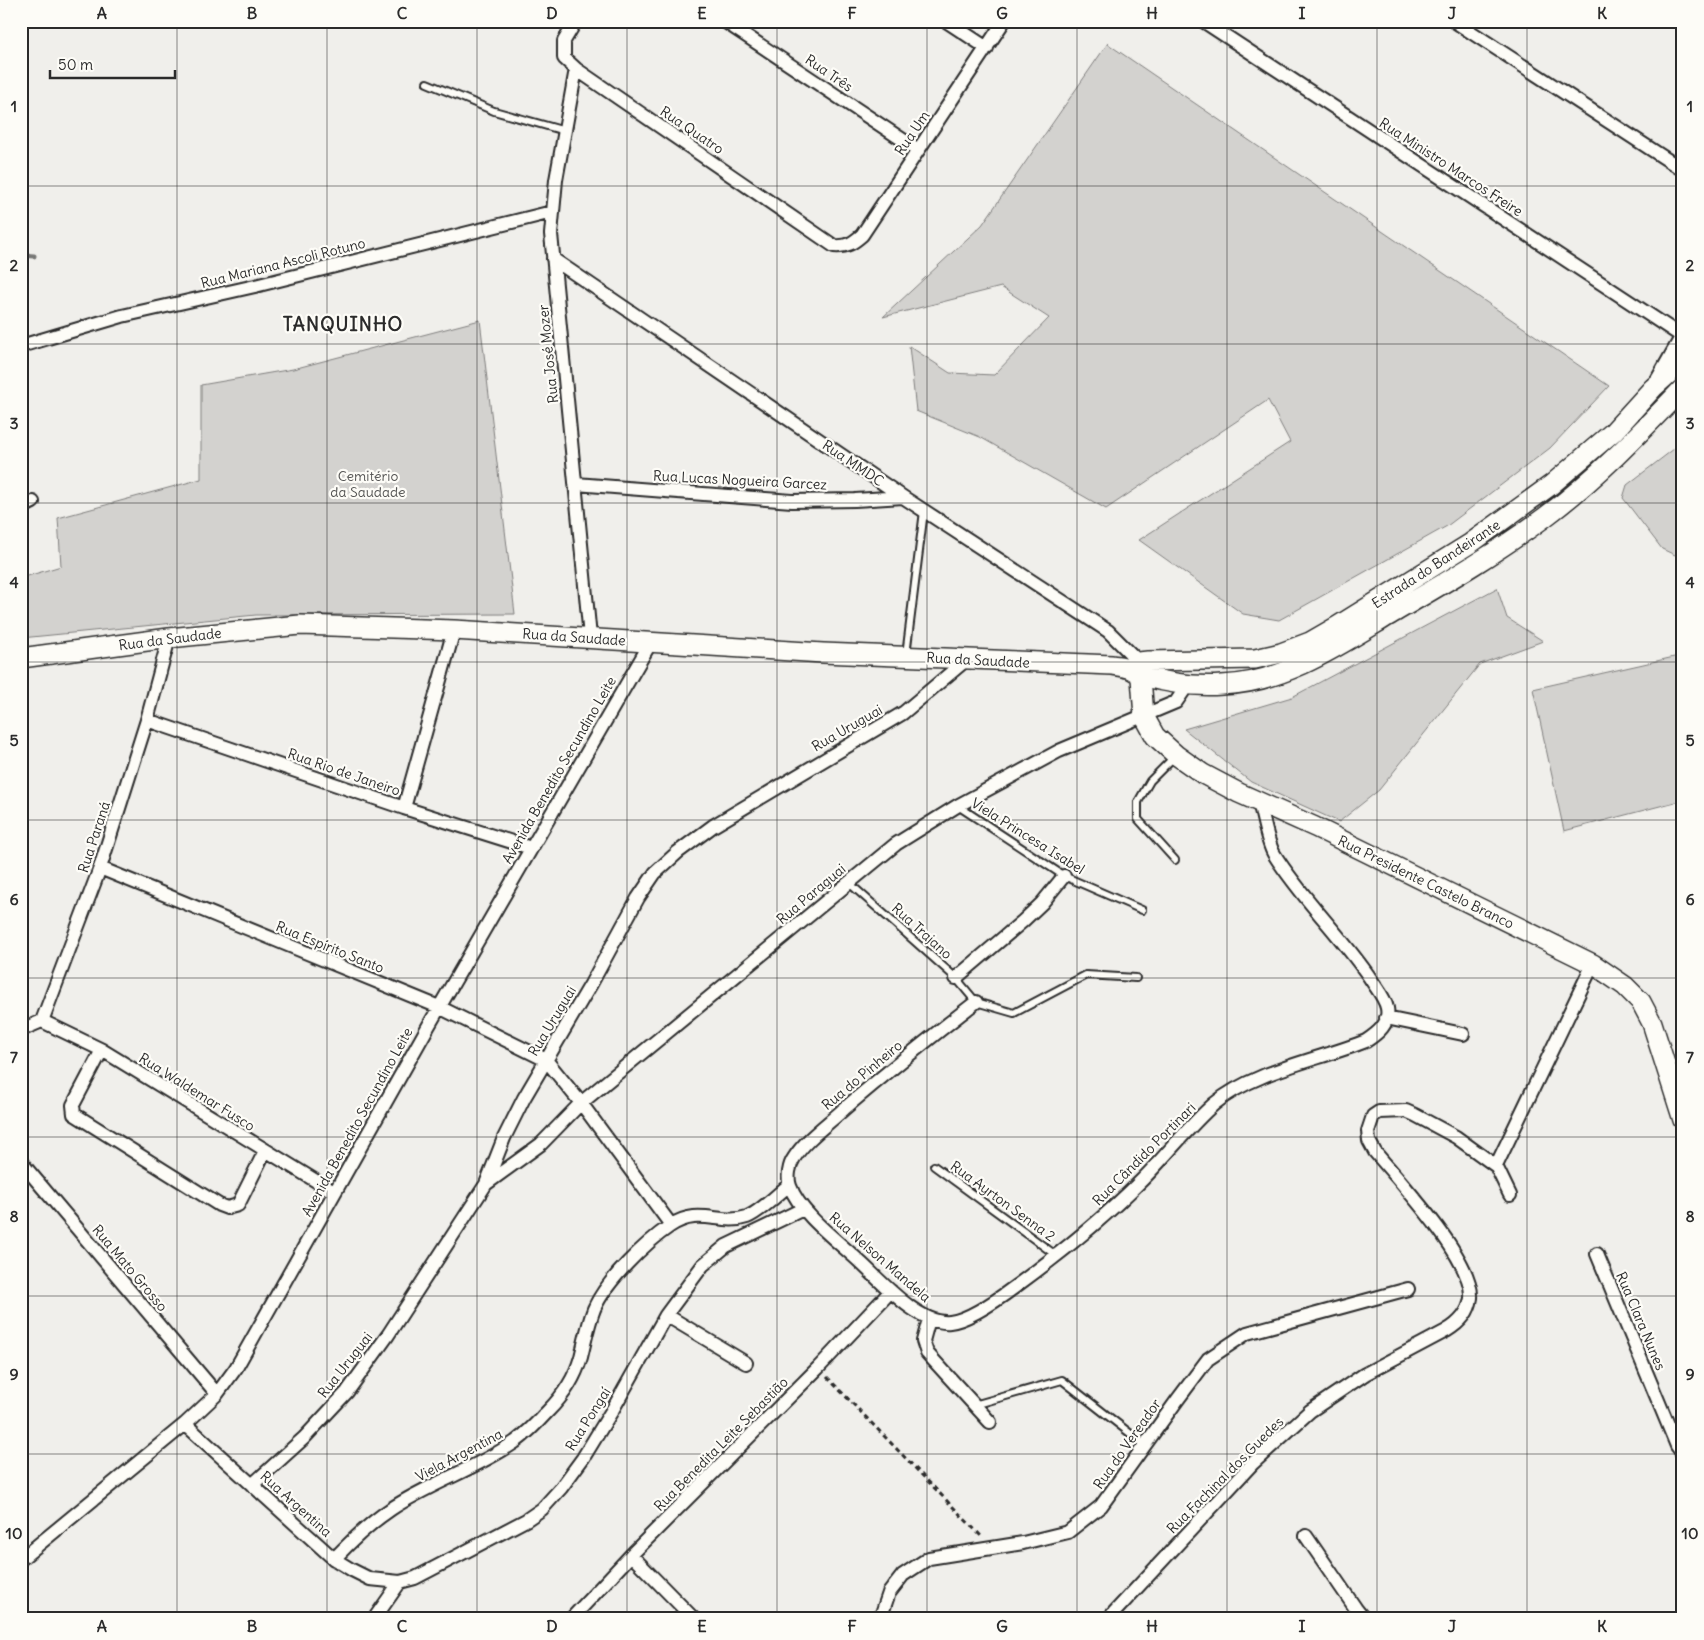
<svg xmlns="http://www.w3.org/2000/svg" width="1704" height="1640" font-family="Delius,sans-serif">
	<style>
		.green { fill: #d3d2cf; stroke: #7f7e7d }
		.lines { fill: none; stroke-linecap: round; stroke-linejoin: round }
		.stream { stroke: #777775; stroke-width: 5 }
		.lane-casing { stroke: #2b2b2b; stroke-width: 10 }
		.street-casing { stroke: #2b2b2b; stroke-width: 16 }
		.secondary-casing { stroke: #2b2b2b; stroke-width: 22 }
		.path { stroke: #2b2b2b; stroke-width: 3; stroke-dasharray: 5 4; stroke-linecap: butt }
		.lane { stroke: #fdfcf7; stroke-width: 6 }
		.street { stroke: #fdfcf7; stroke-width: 12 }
		.secondary { stroke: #fdfcf7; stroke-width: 19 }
		.grid { fill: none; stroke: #2b2b2b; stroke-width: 1; stroke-opacity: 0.55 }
		.labels { text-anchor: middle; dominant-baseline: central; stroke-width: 4.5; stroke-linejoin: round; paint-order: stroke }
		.street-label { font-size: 14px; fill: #2b2b2b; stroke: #fdfcf7 }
		.park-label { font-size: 14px; fill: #555554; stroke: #fdfcf7 }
		.district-label { font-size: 19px; font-weight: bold; letter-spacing: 1px; fill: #2b2b2b; stroke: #fdfcf7 }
		.neatline { fill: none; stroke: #2b2b2b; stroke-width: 2 }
		.grid-label { font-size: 16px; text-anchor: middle; font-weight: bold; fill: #2b2b2b }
	</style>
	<rect width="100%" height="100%" fill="#f0efeb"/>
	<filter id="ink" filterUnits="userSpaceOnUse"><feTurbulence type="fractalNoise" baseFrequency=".02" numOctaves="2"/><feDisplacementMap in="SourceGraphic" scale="10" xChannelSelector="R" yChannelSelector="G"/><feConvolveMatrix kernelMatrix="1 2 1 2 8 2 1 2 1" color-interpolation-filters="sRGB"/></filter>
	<g filter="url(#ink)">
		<!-- green -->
		<path class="green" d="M1108,43v1l501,342 -59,62 -103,78 -168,94 -36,-6 -104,-74 151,-98 -22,-42 -162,109 -126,-72 -64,-26 -7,-65 41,27 44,2 55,-57 -48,-31 -118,30 99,-92z
			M480,320l35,294 -259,1 -235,23v-60l40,-12 -3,-48 143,-39v-94l92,-16z
			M1683,442v108l-8,5 -13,-6 -39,-51 4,-13z
			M1497,588l10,30 36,23 -63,23 -101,126 -40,32 -88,-40 -67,-53 108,-32z
			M1683,655v145l-119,31 -31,-142z"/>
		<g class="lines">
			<!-- stream -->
			<path class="stream" d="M21,255l13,1"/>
			<!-- lane casing -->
			<g class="lane-casing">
				<path id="lane" d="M427,83l67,28 71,20
					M906,655l18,-144
					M958,806l106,70 78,34
					M1175,860l-37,-41v-17l12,-21 25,-25
					M848,882l108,96 20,24 38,11 72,-38 50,3
					M934,1166l123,90
					M974,1405l88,-25 83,65"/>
			</g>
			<!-- street casing -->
			<g class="street-casing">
				<path id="street" d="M576,21l-12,20v17l12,11 258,177c13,1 19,-3 28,-11l142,-214
					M724,21l194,129
					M946,21l41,27
					M1203,21l480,316
					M1454,21l229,149
					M576,69l-20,111 -5,54 39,403
					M553,259l350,238 205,134 31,31
					M21,346l101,-30 133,-30 297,-74
					M1658,378l25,-44
					M576,484l216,17 63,-1 48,-3
					M21,508l12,-6
					M147,720l257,88 127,40
					M404,808l50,-178
					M100,868l339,139 107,53 35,43 90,122
					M956,978l67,-57 19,-18 22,-27
					M976,1002c-45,35 -89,70 -132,107 -16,15 -38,30 -50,49 -5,7 -7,20 -4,28 10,28 49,56 71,77 21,19 58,62 89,59 19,-2 50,-24 66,-36 44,-32 87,-67 126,-106 24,-24 46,-53 72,-76 39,-33 105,-44 152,-63 12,-8 24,-17 21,-33 -2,-10 -10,-19 -15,-27 -30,-45 -70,-82 -98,-127 -7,-12 -11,-38 -15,-52
					M1386,1018l77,16
					M42,1021l60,29 232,142
					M21,1030l21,-9 58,-153 47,-148 22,-82
					M102,1050l-29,55 1,9 145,91 8,3 11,-3 27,-54
					M21,1162l196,232
					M1496,1166l97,-202
					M486,1184l55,-40 40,-41 315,-259 61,-38 102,-55 117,-49 13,-19
					M1597,1254l80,192 6,8
					M666,1315l80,48
					M929,1319l-6,22 4,12 63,69
					M185,1424l149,135 18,11 18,9 30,3
					M252,1485l52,-47 43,-46 41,-57 98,-151 18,-46 20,-40 67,-114 47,-86 17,-25 23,-21 35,-26 190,-113 63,-53
					M1306,1536l50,73 8,10
					M631,1555l63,64
					M21,1559l164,-135 32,-30 19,-26 193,-343 222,-383
					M334,1559c18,-19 36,-36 57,-50 39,-26 85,-40 124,-67 11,-8 23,-20 33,-31 15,-15 27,-33 33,-54 4,-16 7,-33 13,-48 12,-28 51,-66 76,-83 29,-20 51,0 77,-9 12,-4 32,-24 42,-32
					M374,1619l26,-37 15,-4 111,-58 16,-11 19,-21 22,-30 30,-49 53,-94 37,-50 23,-19 77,-37
					M571,1619l60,-64 187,-187 73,-77
					M880,1619l9,-26 14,-18 26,-17 94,-15 45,-11 33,-26 77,-107 30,-40 39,-26 161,-44
					M1108,1619l145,-156 57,-52 55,-37 81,-43c12,-7 23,-18 25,-33 3,-38 -71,-116 -96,-146l-6,-11 -1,-10 5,-15 6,-4 27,-1 9,4 41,22 40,29 14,29"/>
			</g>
			<!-- secondary casing -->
			<g class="secondary-casing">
				<path id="secondary" d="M21,658l148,-20 131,-13 154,5 369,23 289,12c5,1 10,1 15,3 6,1 10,6 16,8 25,7 54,11 79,9 61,-2 115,-38 166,-69 53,-31 107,-62 157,-99 50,-37 94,-83 138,-129
					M1140,665l4,51 11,20 21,19 27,19 36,19 76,34 278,137 32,22 16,16 11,21 31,97
					M1128,667l11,-5 9,-1 107,-2 26,-6 29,-11 26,-15 135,-84 80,-58 62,-53 40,-44 30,-27"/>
			</g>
			<!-- path -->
			<path class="path" d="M827,1377l154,159"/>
			<!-- lane -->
			<use href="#lane" class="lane"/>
			<!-- street -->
			<use href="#street" class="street"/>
			<!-- secondary -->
			<use href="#secondary" class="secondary"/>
		</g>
	</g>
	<!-- grid -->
	<path class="grid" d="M177,21v1598M327,21v1598M477,21v1598M627,21v1598M777,21v1598M927,21v1598M1077,21v1598M1227,21v1598M1377,21v1598M1527,21v1598M21,186h1662M21,344h1662M21,503h1662M21,662h1662M21,820h1662M21,978h1662M21,1137h1662M21,1296h1662M21,1454h1662"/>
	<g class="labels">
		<!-- street labels -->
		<g class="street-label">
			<text transform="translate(829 73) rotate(34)">Rua Três</text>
			<text transform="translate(692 130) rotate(34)">Rua Quatro</text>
			<text transform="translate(912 133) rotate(-56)">Rua Um</text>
			<text transform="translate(1451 167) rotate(33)">Rua Ministro Marcos Freire</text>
			<text transform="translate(283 263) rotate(-14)">Rua Mariana Ascoli Rotuno</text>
			<text transform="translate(548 354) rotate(-96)">Rua José Mozer</text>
			<text transform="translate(853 463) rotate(34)">Rua MMDC</text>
			<text transform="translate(740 480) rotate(3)">Rua Lucas Nogueira Garcez</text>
			<text transform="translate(1436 564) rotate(-33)">Estrada do Bandeirante</text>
			<text transform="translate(574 637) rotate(4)">Rua da Saudade</text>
			<text transform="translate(170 639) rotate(-7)">Rua da Saudade</text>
			<text transform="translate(978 660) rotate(3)">Rua da Saudade</text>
			<text transform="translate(847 728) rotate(-30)">Rua Uruguai</text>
			<text transform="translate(559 770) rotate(-60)">Avenida Benedito Secundino Leite</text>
			<text transform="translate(344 772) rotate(19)">Rua Rio de Janeiro</text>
			<text transform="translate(1028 836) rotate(32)">Viela Princesa Isabel</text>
			<text transform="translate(94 837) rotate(-72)">Rua Paraná</text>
			<text transform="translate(1426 882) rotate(26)">Rua Presidente Castelo Branco</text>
			<text transform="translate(811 894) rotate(-40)">Rua Paraguai</text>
			<text transform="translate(922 931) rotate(42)">Rua Trajano</text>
			<text transform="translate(330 947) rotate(22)">Rua Espírito Santo</text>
			<text transform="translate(552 1021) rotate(-59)">Rua Uruguai</text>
			<text transform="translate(862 1075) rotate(-40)">Rua do Pinheiro</text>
			<text transform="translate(197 1092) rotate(32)">Rua Waldemar Fusco</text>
			<text transform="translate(357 1122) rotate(-61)">Avenida Benedito Secundino Leite</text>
			<text transform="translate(1144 1154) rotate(-45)">Rua Cândido Portinari</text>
			<text transform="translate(1003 1201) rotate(36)">Rua Ayrton Senna 2</text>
			<text transform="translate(880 1257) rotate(41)">Rua Nelson Mandela</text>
			<text transform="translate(130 1268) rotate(50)">Rua Mato Grosso</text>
			<text transform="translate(1641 1321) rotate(67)">Rua Clara Nunes</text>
			<text transform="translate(345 1365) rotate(-52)">Rua Uruguai</text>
			<text transform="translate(588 1419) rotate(-58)">Rua Pongaí</text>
			<text transform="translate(721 1444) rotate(-45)">Rua Benedita Leite Sebastião</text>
			<text transform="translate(1127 1444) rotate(-55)">Rua do Vereador</text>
			<text transform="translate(459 1455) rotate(-28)">Viela Argentina</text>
			<text transform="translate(1225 1475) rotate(-45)">Rua Fachinal dos Guedes</text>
			<text transform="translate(296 1504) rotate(42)">Rua Argentina</text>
		</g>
		<!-- park labels -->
		<g class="park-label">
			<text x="368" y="476">Cemitério<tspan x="368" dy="16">da Saudade</tspan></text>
		</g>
		<!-- district labels -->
		<g class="district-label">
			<text x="343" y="324">TANQUINHO</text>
		</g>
	</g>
	<!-- margin -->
	<rect width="1704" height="1640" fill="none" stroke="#fdfcf7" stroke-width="55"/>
	<!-- scale -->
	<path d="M50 70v8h125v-8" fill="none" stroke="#2b2b2b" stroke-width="2.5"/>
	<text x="58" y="70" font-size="15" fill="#2b2b2b" stroke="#fdfcf7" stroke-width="4" paint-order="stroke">50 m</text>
	<rect x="28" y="28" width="1648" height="1584" class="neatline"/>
	<g class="grid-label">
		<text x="102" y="19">A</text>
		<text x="252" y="19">B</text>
		<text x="402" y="19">C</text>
		<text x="552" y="19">D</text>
		<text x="702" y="19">E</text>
		<text x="852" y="19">F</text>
		<text x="1002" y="19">G</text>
		<text x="1152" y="19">H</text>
		<text x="1302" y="19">I</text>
		<text x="1452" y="19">J</text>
		<text x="1602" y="19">K</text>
		<text x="14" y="112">1</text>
		<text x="1690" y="112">1</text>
		<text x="14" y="271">2</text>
		<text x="1690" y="271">2</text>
		<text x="14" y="429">3</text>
		<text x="1690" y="429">3</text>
		<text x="14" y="588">4</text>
		<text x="1690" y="588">4</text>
		<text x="14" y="746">5</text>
		<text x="1690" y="746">5</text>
		<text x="14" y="905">6</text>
		<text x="1690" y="905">6</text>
		<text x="14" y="1063">7</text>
		<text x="1690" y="1063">7</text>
		<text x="14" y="1222">8</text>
		<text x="1690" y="1222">8</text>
		<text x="14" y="1380">9</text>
		<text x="1690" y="1380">9</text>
		<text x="14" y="1539">10</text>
		<text x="1690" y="1539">10</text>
		<text x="102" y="1632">A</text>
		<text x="252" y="1632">B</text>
		<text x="402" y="1632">C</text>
		<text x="552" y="1632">D</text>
		<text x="702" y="1632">E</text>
		<text x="852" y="1632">F</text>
		<text x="1002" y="1632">G</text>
		<text x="1152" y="1632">H</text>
		<text x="1302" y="1632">I</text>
		<text x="1452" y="1632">J</text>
		<text x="1602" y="1632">K</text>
	</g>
</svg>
